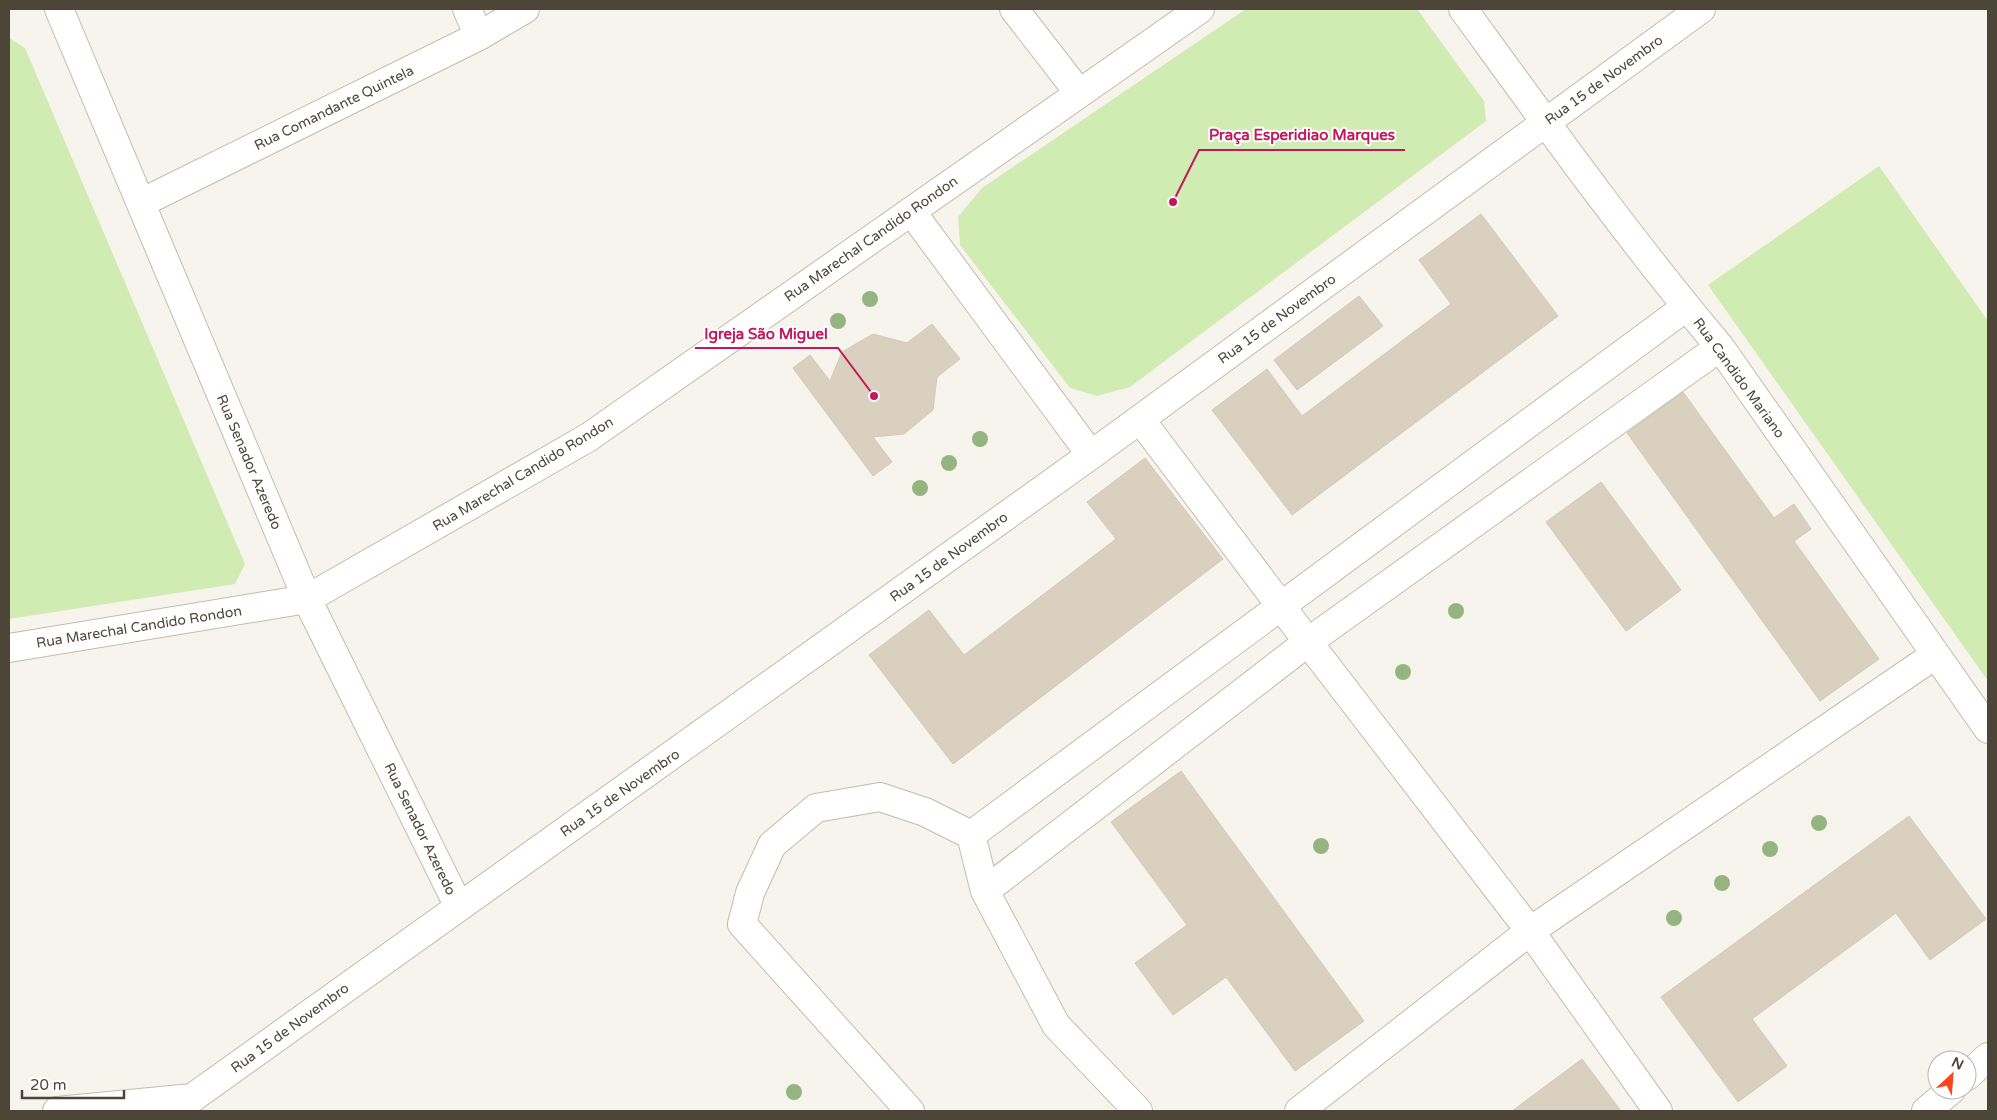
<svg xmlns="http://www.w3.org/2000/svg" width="1997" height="1120" font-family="'Varela Round',sans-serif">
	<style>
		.green { fill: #d0ecb3 }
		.building { fill: #d9d0c0; stroke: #d4c9b3 }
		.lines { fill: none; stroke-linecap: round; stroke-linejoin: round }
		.minor-casing { stroke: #c3bcad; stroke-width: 30 }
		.minor { stroke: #fff; stroke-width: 28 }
		.tree { fill: #95b580 }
		.labels { text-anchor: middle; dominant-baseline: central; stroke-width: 4; stroke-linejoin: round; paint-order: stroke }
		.street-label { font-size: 14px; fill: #4c4538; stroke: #fff }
		.leader { fill: none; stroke: #c2185b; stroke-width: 2 }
		.callout-dot { fill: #c2185b; stroke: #fff; stroke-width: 2 }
		.callout-label { font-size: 15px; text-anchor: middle; font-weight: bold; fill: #c2185b; stroke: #fff; stroke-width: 4; stroke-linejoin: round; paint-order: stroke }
	</style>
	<rect width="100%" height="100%" fill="#f6f4ec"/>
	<!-- green -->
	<path class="green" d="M1246,9h171l67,92 2,20 -356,266 -33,9 -27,-8 -110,-143 -2,-28 24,-29z
		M9,38l16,10 220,516 -10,20 -226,35z
		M1879,166l109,155v360l-280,-396z"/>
	<!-- building -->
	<path class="building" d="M1481,214l77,102 -266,199 -80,-105 55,-41 35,47 149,-112 -32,-44z
		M1359,296l24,30 -86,64 -23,-30z
		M932,324l28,35 -23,18 -4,33 -29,24 -31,3 19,25 -19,14 -80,-108 17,-13 20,26 12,-29 31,-18 34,9z
		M1683,392l91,126 20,-14 17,25 -17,12 85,118 -59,42 -193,-268z
		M1145,458l78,101 -270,205 -84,-109 60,-45 35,45 152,-116 -29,-37z
		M1601,482l80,108 -55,41 -80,-109z
		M1181,771l183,250 -69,50 -69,-94 -53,38 -38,-52 52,-38 -76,-103z
		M1909,816l77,103 -56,41 -34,-47 -144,106 35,47 -49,36 -77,-105z
		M1582,1059l39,52h-109z"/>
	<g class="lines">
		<!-- minor casing -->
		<g class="minor-casing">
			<path id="minor" d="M59,9l248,590 152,308
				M467,9l12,27
				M1014,9l65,84
				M1463,9c83,114 166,230 257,338l268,382
				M141,203l338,-167 46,-27
				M911,211l180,244
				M1140,419l168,223 222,289 128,180
				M9,648l298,-49 282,-162 611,-428
				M971,835l715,-528
				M985,891l323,-249 412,-295
				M1967,1076l21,-19
				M57,1111l135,-13
				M174,1111l917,-656 610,-446
				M910,1111l-168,-187 8,-31 22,-48 44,-37 64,-11 45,15 46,23 14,56 71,134 82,86
				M1299,1111l231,-180 405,-276
				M1926,1111l25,-21"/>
		</g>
		<!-- minor -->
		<use href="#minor" class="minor"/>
	</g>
	<!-- trees -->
	<g class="tree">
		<circle cx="870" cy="299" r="8"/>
		<circle cx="838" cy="321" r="8"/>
		<circle cx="980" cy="439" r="8"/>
		<circle cx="949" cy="463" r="8"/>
		<circle cx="920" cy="488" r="8"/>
		<circle cx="1456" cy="611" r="8"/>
		<circle cx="1403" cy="672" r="8"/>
		<circle cx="1819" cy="823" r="8"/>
		<circle cx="1321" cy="846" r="8"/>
		<circle cx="1770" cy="849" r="8"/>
		<circle cx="1722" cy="883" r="8"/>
		<circle cx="1674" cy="918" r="8"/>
		<circle cx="794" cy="1092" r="8"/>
	</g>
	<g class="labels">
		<!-- street labels -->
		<g class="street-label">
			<text transform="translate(1604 80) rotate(-36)">Rua 15 de Novembro</text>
			<text transform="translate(334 108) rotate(-26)">Rua Comandante Quintela</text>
			<text transform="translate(871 239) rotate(-35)">Rua Marechal Candido Rondon</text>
			<text transform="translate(1277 319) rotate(-36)">Rua 15 de Novembro</text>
			<text transform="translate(1739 378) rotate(54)">Rua Candido Mariano</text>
			<text transform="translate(249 462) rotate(67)">Rua Senador Azeredo</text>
			<text transform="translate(523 474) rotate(-31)">Rua Marechal Candido Rondon</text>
			<text transform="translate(949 557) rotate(-36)">Rua 15 de Novembro</text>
			<text transform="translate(139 627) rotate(-9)">Rua Marechal Candido Rondon</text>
			<text transform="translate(620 793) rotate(-35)">Rua 15 de Novembro</text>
			<text transform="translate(420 829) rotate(64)">Rua Senador Azeredo</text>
			<text transform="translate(290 1028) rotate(-36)">Rua 15 de Novembro</text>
		</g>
	</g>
	<!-- callouts -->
	<path class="leader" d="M1173 202L1199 150H1405M874 396L838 348H695"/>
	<g class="callout-dot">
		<circle cx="1173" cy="202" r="5"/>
		<circle cx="874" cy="396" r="5"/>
	</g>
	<g class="callout-label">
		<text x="1302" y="140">Praça Esperidiao Marques</text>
		<text x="766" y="339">Igreja São Miguel</text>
	</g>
	<!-- border -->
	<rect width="1997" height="1120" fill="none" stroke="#4c4538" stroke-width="20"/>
	<!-- north arrow -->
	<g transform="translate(1952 1075) rotate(26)"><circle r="24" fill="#ffffff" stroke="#b7b5af"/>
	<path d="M0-4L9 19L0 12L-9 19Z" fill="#ff461a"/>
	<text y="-8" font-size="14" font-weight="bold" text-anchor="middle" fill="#4c4538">N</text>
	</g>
	<!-- scale -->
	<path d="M22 1090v8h102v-8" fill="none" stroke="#4c4538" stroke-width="2.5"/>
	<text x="30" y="1090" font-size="15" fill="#4c4538" stroke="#ffffff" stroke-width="4" paint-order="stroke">20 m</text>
</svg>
